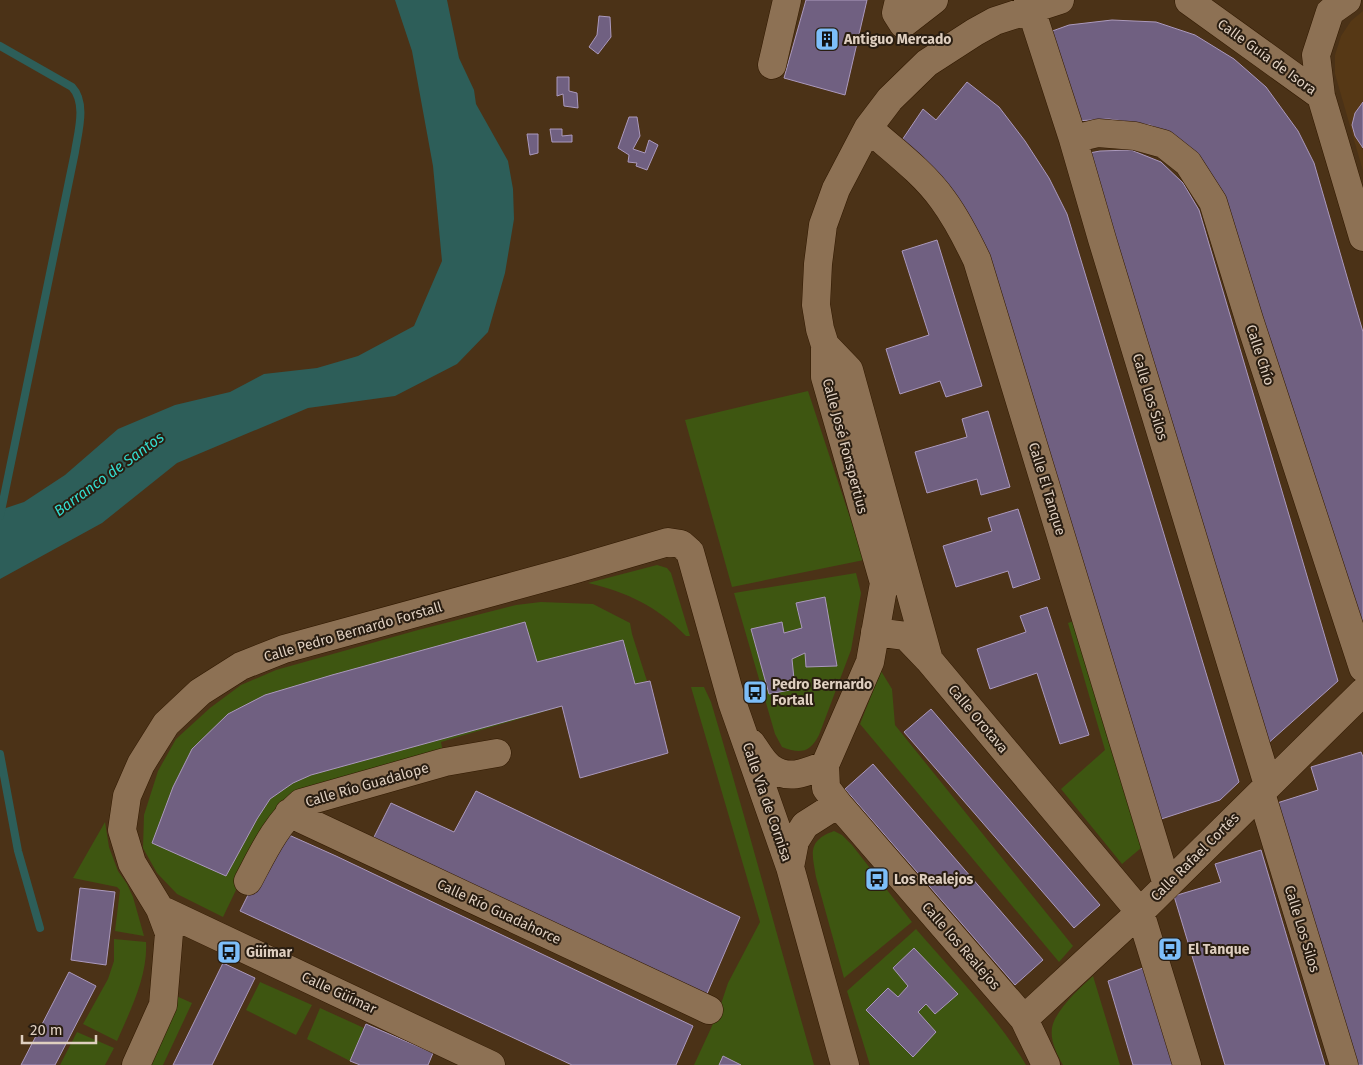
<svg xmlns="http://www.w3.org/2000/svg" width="1363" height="1065" font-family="'Fira Sans',sans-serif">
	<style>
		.built { fill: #563815 }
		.green { fill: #3e5611 }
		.water { fill: #2d5e59 }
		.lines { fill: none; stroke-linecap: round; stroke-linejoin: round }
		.stream { stroke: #2d5e59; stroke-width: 8 }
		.building { fill: #706081; stroke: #ab99bd }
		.minor-casing { stroke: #311900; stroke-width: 29 }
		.minor { stroke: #8d7154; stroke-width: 28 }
		.labels { text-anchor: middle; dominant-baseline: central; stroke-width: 4; stroke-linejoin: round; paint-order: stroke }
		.poi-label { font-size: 14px; font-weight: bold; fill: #dfcfc0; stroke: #291d11; text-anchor: start }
		.street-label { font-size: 14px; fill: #dfcfc0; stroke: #291d11 }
		.water-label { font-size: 15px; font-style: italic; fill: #33dccf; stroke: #291d11 }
	</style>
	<rect width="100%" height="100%" fill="#4b3217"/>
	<!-- built -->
	<path class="built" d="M1363,11v160l-28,-97v-19l6,-19 10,-15z"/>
	<!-- green -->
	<path class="green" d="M808,391l56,169 -132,27 -47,-167z
		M657,565l10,3 4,5 19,63h-4c-28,-29 -59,-44 -98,-53z
		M856,573l5,20 -10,57 -32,85c-9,18 -19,19 -37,12l-7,-13 -41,-141z
		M541,602l52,2 37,19 2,11 15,47 -206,61 2,11 -181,83 -39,81 -46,-23 -20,-21 -14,-25 1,-33 14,-44 18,-32 34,-31 31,-23 35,-15 142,-40 98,-25z
		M1079,619l68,224 -25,21 -61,-75 44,-39 -37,-127z
		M881,671l11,18 3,36 178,221 -14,16 -199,-238z
		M691,687h13l7,15c36,120 68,242 103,363h-120l24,-52 10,-30 32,-61z
		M105,822l4,25 9,24 9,13 6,13 11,39 -29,-5 5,-41 -3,-3 -44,-9z
		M834,831l8,4 10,10 60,77 -68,56 -28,-101c-4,-24 -9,-36 18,-46z
		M916,929c36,42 82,89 110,136h-156l-23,-74z
		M114,939l32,3c2,34 -16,69 -29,99l-34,-17 25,-45 6,-18z
		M1093,976l27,89h-57c-6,-11 -13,-24 -11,-37 3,-18 28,-40 41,-52z
		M260,982l52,23 -16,30 -50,-25z
		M174,995l18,8 -29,62h-17z
		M320,1008l44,20 -14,33 -43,-22z
		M77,1032l37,16 -9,17h-45z"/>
	<!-- water -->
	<path class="water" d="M395,0h52l12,58 15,32 2,14 32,57 5,28 1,30 -9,54 -17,59 -31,32 -62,32 -87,12 -131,55 -75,60 -102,56v-69l24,-8 41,-27 53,-46 57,-24 55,-13 34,-18 53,-6 41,-12 56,-30 28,-65 -9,-95 -21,-115z"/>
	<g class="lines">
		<!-- stream -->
		<path class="stream" d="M0,46l72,41c15,16 6,45 3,65l-75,364
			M0,754l18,97 22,77"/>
	</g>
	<!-- building -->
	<path class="building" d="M806,0h61l-22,95 -61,-17z
		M599,16l11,1 1,20 -13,17 -9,-7 8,-12z
		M1112,20l44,2 39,13 39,24 32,28 32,44 16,32 49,169v294l-188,-490 -25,-11 -41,-6 -34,2 -31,-87 25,-9z
		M557,77h12v14l8,2 1,15 -14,-2 -1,-12 -6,2z
		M967,82l32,25 26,34 24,37 18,36 172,568 -19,18 -65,21 -210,-626 -47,-49 25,-37 13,11z
		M1363,102v46l-8,-12 -3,-11 3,-12z
		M629,117h8l3,19 -7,13 12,4 4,-13 9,5 -11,25 -11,-4 1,-3 -9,-1 1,-7 -11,-7z
		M550,129h12v7l10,-1v7h-20z
		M527,134h11v19l-8,2z
		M1131,150l30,12 22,21 16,27 139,471 -73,65 -181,-592 16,-3z
		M937,240l45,146 -36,11 -6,-16 -40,13 -14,-45 43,-14 -27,-84z
		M988,411l22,76 -29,8 -4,-16 -50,14 -12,-41 52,-15 -5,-18z
		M1018,509l22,70 -27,9 -5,-17 -52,16 -13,-41 49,-15 -4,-13z
		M825,597l12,69 -31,1 -1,-14 -13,6 3,30 -26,5 -18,-65 31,-7 2,11 18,-5 -6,-25z
		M1047,607l42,128 -29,9 -23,-71 -47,16 -13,-40 49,-17 -6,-16z
		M525,622l12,40 86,-22 12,44 15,-3 18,72 -88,25 -18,-72 -251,69 -18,8 -23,16 -13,20 -31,57 -74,-33 21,-56 19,-38 36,-35 37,-19 67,-20z
		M931,709l169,196 -26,23 -170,-196z
		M1361,752l2,5v308h-7l-79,-262 41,-13 -7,-23z
		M873,764l170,196 -28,25 -170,-196z
		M476,791l264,126 -37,86 -333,-158 21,-42 63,29z
		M280,831l56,25 357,170 -17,39h-104l-332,-154z
		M1261,850l64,215h-100l-51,-169 47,-14 -6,-18z
		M80,888l35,4 -9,73 -35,-5z
		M914,948l44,46 -23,20 -9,-10 -8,8 18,20 -23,25 -47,-47 22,-22 10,9 10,-11 -15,-18z
		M223,963l32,15 -43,87h-39z
		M1143,968l30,97h-40l-25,-84z
		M69,972l27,14 -41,79h-34z
		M366,1024l67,29 -5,12h-68l-10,-4z
		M723,1056l18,9h-22z"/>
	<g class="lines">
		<!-- minor casing -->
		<g class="minor-casing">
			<path id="minor" d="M899,0l-3,13 7,11 31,-24
				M1028,0l45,139 29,100 166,546
				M1189,1l132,95 42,141
				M772,65l15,-65
				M1321,96l-5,-41 14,-43 17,-12
				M868,128c25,22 56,45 75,72 14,19 24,39 34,60l190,625
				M1073,139l25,-6 37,3 29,8 24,19 25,39 36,117 114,349
				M825,345l24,25 80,290 211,252 47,153
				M875,632l31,4 22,23
				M751,743c6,8 12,20 20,25 18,13 36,4 54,-3
				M1261,793l83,272
				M289,813l420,197
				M790,867l5,-26 10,-16 33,-21
				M248,881c15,-28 28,-57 53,-78l144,-41 52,-9
				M160,909l331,156
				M1024,1019l116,-107 223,-220
				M136,1065l27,-60 6,-72 -9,-24 -28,-46 -10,-33 5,-34 14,-32 25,-40 34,-32 41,-26 43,-17 285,-78 99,-29 13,2 9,8 42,150 58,165 55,198
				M1046,1065l-22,-46 -186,-215 -12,-16 -1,-23 45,-103 14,-79 -59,-206v-32l-5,-16 -4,-24 2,-41 5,-39 13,-36 32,-61 22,-29 37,-36 48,-31 20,-11 65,-21"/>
		</g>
		<!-- minor -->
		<use href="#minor" class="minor"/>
	</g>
	<!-- icons -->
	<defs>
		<g id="building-square" transform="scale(1.25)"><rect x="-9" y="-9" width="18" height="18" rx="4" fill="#7dbef9" stroke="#291d11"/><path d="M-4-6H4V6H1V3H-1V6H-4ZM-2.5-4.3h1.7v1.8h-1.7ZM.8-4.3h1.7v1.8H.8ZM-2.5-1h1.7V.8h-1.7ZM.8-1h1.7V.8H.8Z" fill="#111"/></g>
		<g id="bus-square" transform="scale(1.25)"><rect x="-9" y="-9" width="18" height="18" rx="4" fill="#7dbef9" stroke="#291d11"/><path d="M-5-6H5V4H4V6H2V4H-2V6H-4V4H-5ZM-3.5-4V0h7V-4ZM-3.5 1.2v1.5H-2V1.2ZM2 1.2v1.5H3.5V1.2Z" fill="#111"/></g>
	</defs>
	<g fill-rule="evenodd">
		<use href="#building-square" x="827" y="39"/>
		<use href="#bus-square" x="755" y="692"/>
		<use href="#bus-square" x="877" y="879"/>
		<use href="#bus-square" x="1170" y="949"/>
		<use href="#bus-square" x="229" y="952"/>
	</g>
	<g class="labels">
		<!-- poi labels -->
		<g class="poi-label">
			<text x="844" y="39">Antiguo Mercado</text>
			<text x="772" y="684">Pedro Bernardo<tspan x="772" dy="16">Fortall</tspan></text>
			<text x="894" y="879">Los Realejos</text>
			<text x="1188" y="949">El Tanque</text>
			<text x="246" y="952">Güímar</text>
		</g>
		<!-- street labels -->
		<g class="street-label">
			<text transform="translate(1267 57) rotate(36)">Calle Guía de Isora</text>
			<text transform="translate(1260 355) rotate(72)">Calle Chío</text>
			<text transform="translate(1150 397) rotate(73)">Calle Los Silos</text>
			<text transform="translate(845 446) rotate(75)">Calle José Fonspertius</text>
			<text transform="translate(1047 489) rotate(73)">Calle El Tanque</text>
			<text transform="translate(353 632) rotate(-16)">Calle Pedro Bernardo Forstall</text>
			<text transform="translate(978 719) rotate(50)">Calle Orotava</text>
			<text transform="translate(367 785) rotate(-16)">Calle Río Guadalope</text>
			<text transform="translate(767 802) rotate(71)">Calle Vía de Cornisa</text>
			<text transform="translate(1195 857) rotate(-45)">Calle Rafael Cortés</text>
			<text transform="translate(499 912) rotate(25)">Calle Río Guadahorce</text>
			<text transform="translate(1302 929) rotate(73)">Calle Los Silos</text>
			<text transform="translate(961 946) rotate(49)">Calle los Realejos</text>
			<text transform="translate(339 993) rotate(25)">Calle Güímar</text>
		</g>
		<!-- water labels -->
		<g class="water-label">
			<text transform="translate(109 474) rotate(-36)">Barranco de Santos</text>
		</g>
	</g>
	<!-- scale -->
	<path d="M22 1035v8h74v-8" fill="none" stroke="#dfcfc0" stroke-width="2.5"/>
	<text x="30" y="1035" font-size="15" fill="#dfcfc0" stroke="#291d11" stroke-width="4" paint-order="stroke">20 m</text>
</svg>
